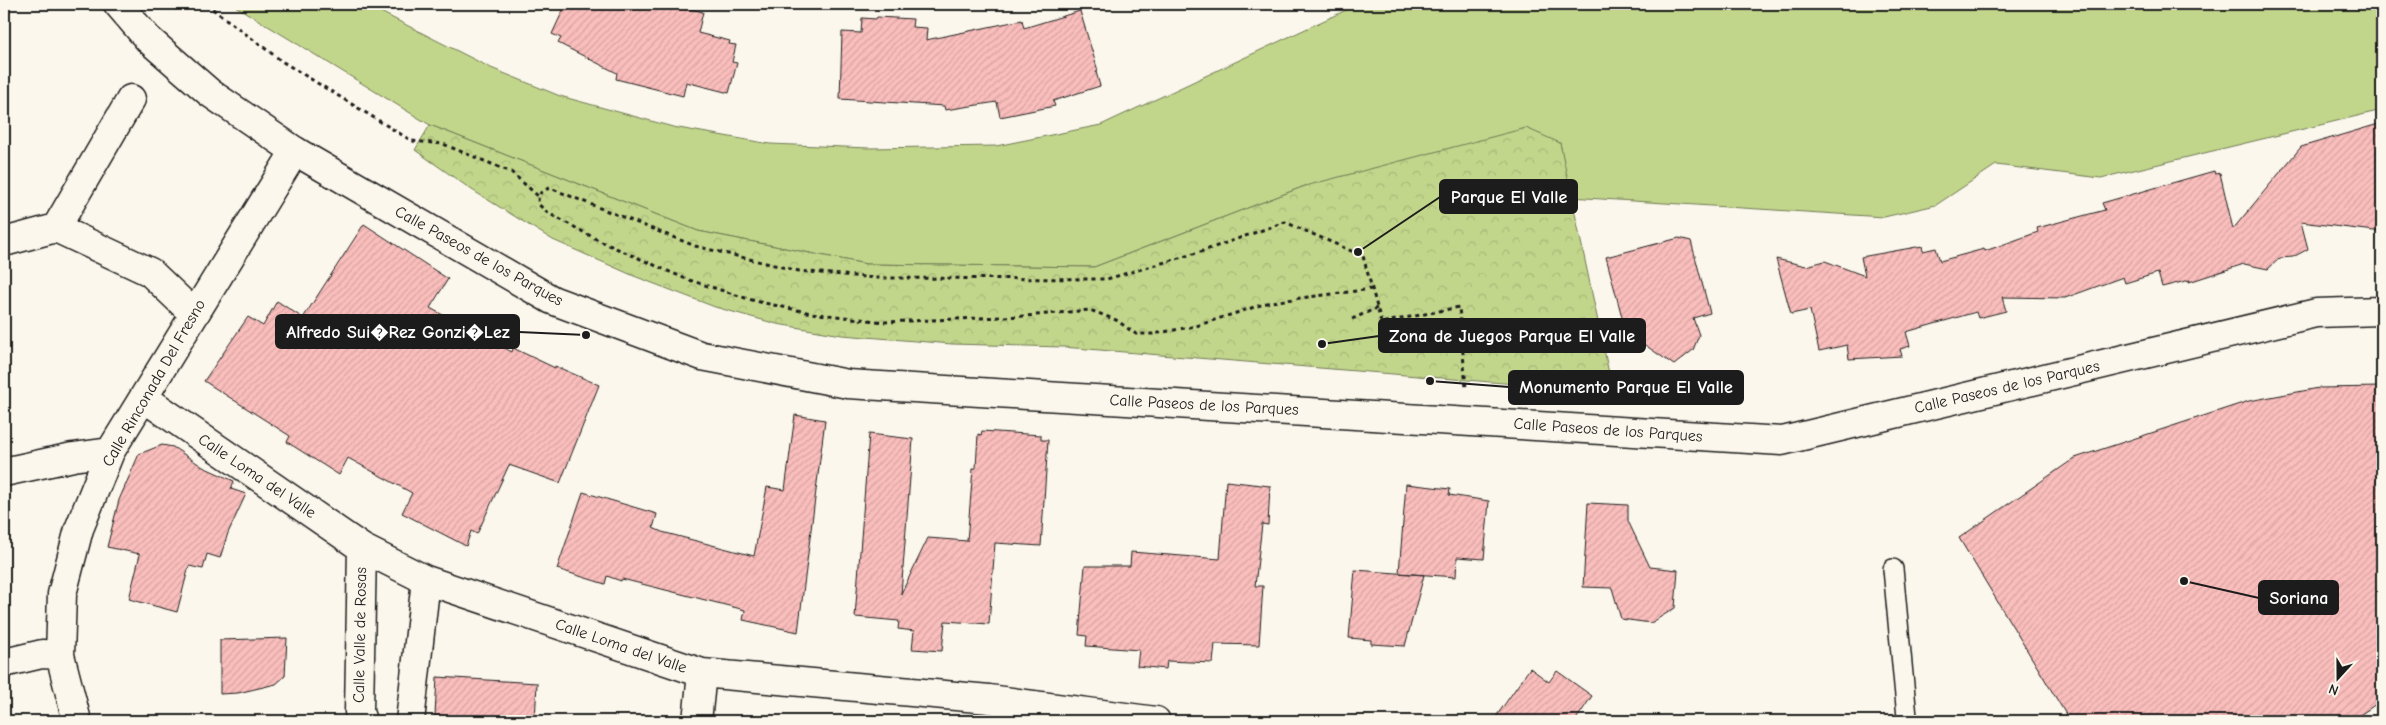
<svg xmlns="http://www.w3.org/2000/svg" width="2386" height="725" font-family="'Comic Neue',sans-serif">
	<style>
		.green { fill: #c2d68b; stroke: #6f7954 }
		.park { fill: url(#park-crowns); stroke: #6f7954 }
		.building { fill: url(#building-hatch); stroke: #1c1c1c }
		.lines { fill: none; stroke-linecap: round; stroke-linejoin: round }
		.lane-casing { stroke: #1c1c1c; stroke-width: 22 }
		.street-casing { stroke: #1c1c1c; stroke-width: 31 }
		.secondary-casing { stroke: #1c1c1c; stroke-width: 31 }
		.path { stroke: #1c1c1c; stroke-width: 3; stroke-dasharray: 4 4; stroke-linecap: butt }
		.lane { stroke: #fbf7ec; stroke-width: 19 }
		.street { stroke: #fbf7ec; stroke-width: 28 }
		.secondary { stroke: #fbf7ec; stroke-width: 28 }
		.labels { text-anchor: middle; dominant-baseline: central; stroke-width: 4; stroke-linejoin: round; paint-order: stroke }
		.street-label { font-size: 16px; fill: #1c1c1c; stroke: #fbf7ec }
		.leader { fill: none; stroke: #1c1c1c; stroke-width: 2 }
		.callout-dot { fill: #1c1c1c; stroke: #fbf7ec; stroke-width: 2 }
		.callout { fill: #1c1c1c; stroke: #1c1c1c; stroke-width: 2 }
		.callout-label { font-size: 18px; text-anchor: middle; font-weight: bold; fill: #fff }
	</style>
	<defs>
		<pattern id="park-crowns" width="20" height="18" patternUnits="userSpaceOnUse" patternTransform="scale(1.25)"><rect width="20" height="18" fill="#c2d68b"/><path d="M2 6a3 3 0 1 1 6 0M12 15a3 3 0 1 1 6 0" fill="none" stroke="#a6b777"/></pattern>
		<pattern id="building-hatch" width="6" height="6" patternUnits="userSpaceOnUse" patternTransform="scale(1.25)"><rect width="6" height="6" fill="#fabebc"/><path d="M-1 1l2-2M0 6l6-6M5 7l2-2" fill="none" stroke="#d6a3a1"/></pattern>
	</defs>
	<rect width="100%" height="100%" fill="#fbf7ec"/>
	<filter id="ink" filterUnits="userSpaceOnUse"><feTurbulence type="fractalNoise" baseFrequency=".02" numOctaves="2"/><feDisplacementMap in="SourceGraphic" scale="10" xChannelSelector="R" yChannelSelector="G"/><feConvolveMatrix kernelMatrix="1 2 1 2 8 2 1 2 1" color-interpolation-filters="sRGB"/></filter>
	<g filter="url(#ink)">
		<!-- green -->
		<path class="green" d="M232,4h133l126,64 69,28 113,31 97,17 99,4 127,-2 105,-21 258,-121h1023v106l-281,68 -105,-13 -60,40 -52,12 -314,-20 -10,-54 -255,43 -211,81 -228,-3 -168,-33 -268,-106z"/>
		<!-- park -->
		<path class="park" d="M430,125l268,106 168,33 228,3 211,-81 221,-58 34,15 53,249 -550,-45 -111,-3 -110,-9 -65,-11 -62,-17 -81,-31 -81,-36 -81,-50 -57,-40z"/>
		<!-- building -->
		<path class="building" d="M566,4h106l31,8 -5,21 32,8 -1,3 7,1 -4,17 5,1 -8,30 -43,-11 -3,14 -67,-17 1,-6 -59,-30 3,-5 -9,-4z
			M1080,11l18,60 -2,1 4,14 -47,15 2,5 -55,11 -3,-15 -52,8 -1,-4 -104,-7 2,-67 19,1 1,-15 14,1 1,-2 36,2 -1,8 15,1 -1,12 96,-20 2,8z
			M2382,123v109l-81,-10 7,27 -15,8 -13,1 -12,11 -24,-5 -55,18 1,-2 -28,7 -4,-14 -33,10 -2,-6 -58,21 -63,-1 4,14 -28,7 -2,-6 -70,20 4,14 -10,3 2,7 -53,3 -2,-14 -28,6 -9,-41 -19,4 -15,-55 30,7 19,-5 40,15 -4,-19 61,-11 1,5 13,-3 4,13 44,-12 1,2 53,-19 -1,-4 68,-18 -3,-7 112,-32 1,3 5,-1 13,56 68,-82z
			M364,224l84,55 -18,29 82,44 1,-4 42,20v-2l44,19 -39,98 -51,-18 -32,69 -6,-3 -5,15 -64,-33 10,-20 -64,-35 -9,17 -52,-33 3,-6 -86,-55 44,-64 15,9 14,-25 26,17z
			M1679,238l12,3 19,72 -17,5 6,17 -6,15 -19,15 -48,-33 -20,-75z
			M2382,387v313l-31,21h-281l-111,-183 116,-80 174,-57 70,-13z
			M795,415l30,5 -27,212 -55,-12 2,-10 -123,-31 -1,2 -14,-5 -2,8 -48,-15 26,-77 74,22 -4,14 9,4 92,24 13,-69 18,3z
			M982,431l59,4v5h7l-7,106 -46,-3 -6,81 -44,-3 -3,30 -30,-2 2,-18 -16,-2 1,-8 -44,-4 14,-183 44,5 -12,155 27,-56 39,3 6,-72 3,-1 2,-34 3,1z
			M162,445l11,2 30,20 31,14 -3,8 15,5 -18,39 -8,25 -13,-4 -4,15 -14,-3 -12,46 -48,-13 11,-45 -33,-7 12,-47 20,-46z
			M1226,481l44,5 -2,39 -6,-1 -7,62h8l-4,59 -44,-1 -2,19 -46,-2 -1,8 -29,-3 2,-16 -53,-4 1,-10 -8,-1 6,-69h45l1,-14 89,7z
			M1406,484l44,5 -1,6 40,6 -5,58 -27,-2 -1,20 -57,-4z
			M1588,503l40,2v16l22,46 28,3 -3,38 -24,15 -30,-4 -9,-31 -29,-1z
			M1355,570l69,5 -19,71 -34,-2v-4l-22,-2z
			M287,638l-2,38 -9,8 -38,9 -18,1v-54z
			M1530,668l19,14 8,-11 35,25 -17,25h-82z
			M437,677l100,6 -2,38h-62v-3l-38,-2z"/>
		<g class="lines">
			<!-- lane casing -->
			<g class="lane-casing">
				<path id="lane" d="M1893,569l14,148 2,4"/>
			</g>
			<!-- street casing -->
			<g class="street-casing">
				<path id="street" d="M56,228l75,-129
					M4,242l52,-14 94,44 43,41
					M144,398l218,150 64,32 276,93 287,26 167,22
					M4,472l69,-15 37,-5
					M362,548l-3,164 3,9
					M4,663l38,-9 18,1
					M77,721l-17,-66 2,-61 17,-65 31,-77 185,-301
					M410,721l16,-141
					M697,721l5,-48"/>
			</g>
			<!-- secondary casing -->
			<g class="secondary-casing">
				<path id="secondary" d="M118,4l30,35 62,54 85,58 257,149 150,56 146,28 934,57 534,-128 66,-2"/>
			</g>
			<!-- path -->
			<path class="path" d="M206,4l77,58 129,79 31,3 68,28 27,24
				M1372,289l-102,13 -74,24 -43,8h-17l-20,-14 -26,-10 -64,6 -141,6 -74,-9 -56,-12 -69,-22 -84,-37 -54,-29 -10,-9c0,-10 2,-13 12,-16l145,58 104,25 76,7 232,1 93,-27 85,-30 78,34 17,62 1,5 78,-16 7,81
				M1352,319l25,-11"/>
			<!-- lane -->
			<use href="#lane" class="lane"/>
			<!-- street -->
			<use href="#street" class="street"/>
			<!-- secondary -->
			<use href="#secondary" class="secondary"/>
		</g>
	</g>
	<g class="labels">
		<!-- street labels -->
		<g class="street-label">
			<text transform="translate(479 256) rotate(29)">Calle Paseos de los Parques</text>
			<text transform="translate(154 383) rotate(-60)">Calle Rinconada Del Fresno</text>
			<text transform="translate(2007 387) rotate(-13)">Calle Paseos de los Parques</text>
			<text transform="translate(1204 405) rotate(3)">Calle Paseos de los Parques</text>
			<text transform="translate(1608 430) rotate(4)">Calle Paseos de los Parques</text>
			<text transform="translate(257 476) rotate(34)">Calle Loma del Valle</text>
			<text transform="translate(360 635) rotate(-89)">Calle Valle de Rosas</text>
			<text transform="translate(621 646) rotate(19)">Calle Loma del Valle</text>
		</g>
	</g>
	<!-- callouts -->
	<path class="leader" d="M1358 252L1440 197M586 335L519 332M1322 344L1379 336M1430 381L1509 387M2184 581L2259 598"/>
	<g class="callout-dot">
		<circle cx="1358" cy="252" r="5"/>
		<circle cx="586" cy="335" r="5"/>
		<circle cx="1322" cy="344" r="5"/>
		<circle cx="1430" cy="381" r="5"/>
		<circle cx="2184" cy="581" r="5"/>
	</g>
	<g class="callout">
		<rect x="1440" y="180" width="137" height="33" rx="5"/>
		<rect x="276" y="315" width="243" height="33" rx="5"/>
		<rect x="1379" y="319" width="266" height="33" rx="5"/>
		<rect x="1509" y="371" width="234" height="33" rx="5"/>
		<rect x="2259" y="581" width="79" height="33" rx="5"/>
	</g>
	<g class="callout-label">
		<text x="1509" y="203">Parque El Valle</text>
		<text x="398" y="338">Alfredo Sui�Rez Gonzi�Lez</text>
		<text x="1512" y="342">Zona de Juegos Parque El Valle</text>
		<text x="1626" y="393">Monumento Parque El Valle</text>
		<text x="2299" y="604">Soriana</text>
	</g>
	<!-- margin -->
	<rect width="2386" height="725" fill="none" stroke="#fbf7ec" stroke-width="20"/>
	<rect x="10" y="10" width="2366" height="705" fill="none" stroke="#1c1c1c" stroke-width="2" filter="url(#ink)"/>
	<!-- north arrow -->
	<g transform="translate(2338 678) rotate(201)" stroke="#fbf7ec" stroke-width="4" paint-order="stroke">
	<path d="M0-4L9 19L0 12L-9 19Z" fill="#1c1c1c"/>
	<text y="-8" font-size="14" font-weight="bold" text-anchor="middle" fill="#1c1c1c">N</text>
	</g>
</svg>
